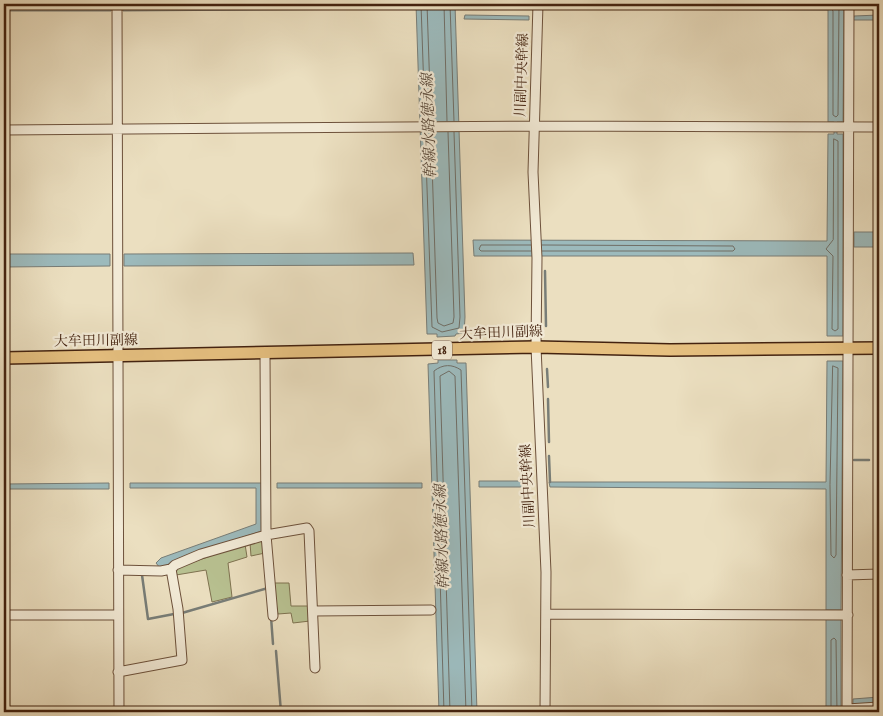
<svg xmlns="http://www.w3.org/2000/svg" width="883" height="716" font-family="'IM FELL English','Noto Serif JP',serif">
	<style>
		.green { fill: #b8c191; stroke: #7e7250 }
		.water { fill: #9cbabc; stroke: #787d77 }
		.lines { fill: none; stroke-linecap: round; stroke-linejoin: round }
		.shore { stroke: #706e66; stroke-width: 1 }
		.stream { stroke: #787d77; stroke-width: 2.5 }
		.minor-casing { stroke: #6d513b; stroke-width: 11 }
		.major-casing { stroke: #43220f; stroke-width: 14 }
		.minor { stroke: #f2ead6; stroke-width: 9 }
		.major { stroke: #e6c080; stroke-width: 11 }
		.labels { text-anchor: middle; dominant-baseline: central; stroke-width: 4.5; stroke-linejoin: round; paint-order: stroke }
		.shield { fill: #f2ead6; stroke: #785e4b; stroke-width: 1 }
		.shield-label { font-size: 12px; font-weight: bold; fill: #43220f }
		.street-label { font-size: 14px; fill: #43220f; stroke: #f2ead6 }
		.water-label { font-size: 15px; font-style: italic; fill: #59483a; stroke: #f2ead6 }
	</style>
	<rect width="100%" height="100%" fill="#ebdfc0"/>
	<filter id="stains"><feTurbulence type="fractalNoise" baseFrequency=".004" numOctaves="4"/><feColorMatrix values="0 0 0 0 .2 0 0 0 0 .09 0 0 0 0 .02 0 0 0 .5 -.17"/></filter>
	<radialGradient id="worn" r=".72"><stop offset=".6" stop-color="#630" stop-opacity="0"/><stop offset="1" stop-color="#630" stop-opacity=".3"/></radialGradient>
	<!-- green -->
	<path class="green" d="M263,539l2,14 -14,3 -1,-13z
		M245,544l2,13 -19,6 4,34 -20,5 -6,-32 -30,5v-7z
		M272,583h17l2,23h20l-1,15 -17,2 -2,-10 -13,1z"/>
	<!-- water -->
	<path class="water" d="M4,4h107v7h-107z
		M123,4h285v5l-285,2z
		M416,4h39l10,313 -1,16 -8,1 -1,2 -18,1v-3h-10z
		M547,4h297l-1,118h-6v12h6v202h-16v-80h-353l-1,-16 354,1 1,-107h6v-12h-6v-112l-281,-1z
		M465,15l64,1v4l-65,-1z
		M879,15v5h-26l1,-4z
		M854,232h25v15h-25z
		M413,253l1,12 -290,1v-12z
		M4,254h106v12l-106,1z
		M438,360h19v3h9l11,349h-38l-11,-348 10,-1z
		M827,361h16l-2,249h-15v-121l-276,-2 -1,-5h277z
		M479,481h48v6h-48z
		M109,483v6h-105v-5z
		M130,483h132v48l-63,20 -39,17 -4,-5 5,-5 95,-34v-36h-126z
		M277,483h145v5h-145z
		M826,619h15v93h-15z
		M879,697v6l-26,1v-5z"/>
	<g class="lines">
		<!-- shore -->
		<path class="shore" d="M127,4l3,2 273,-2
			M421,4l4,117
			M427,4l4,117
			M444,4l3,117
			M450,4l4,117
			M553,4l276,1 4,6v104l3,2 2,-2 1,-111
			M4,6h100l2,-2
			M425,132l7,195 10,5 17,-4 1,-11 -6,-185
			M431,132l6,186 1,5 6,3 9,-3 1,-6 -6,-185
			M834,139l4,2v188l-3,2 -3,-2 1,-73 -7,-7 7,-9z
			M531,245h-50l-2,4 2,2h50
			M542,245l191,1 2,3 -2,2h-191
			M833,366l5,2 -2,187 -2,3 -3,-3 -1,-70z
			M444,712l-10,-341c9,-7 18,-7 27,-1l11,342
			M450,712l-10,-336 9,-5 6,5 11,336
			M831,712v-72l3,-2 2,2 1,72"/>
		<!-- stream -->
		<path class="stream" d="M545,271l1,55
			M547,369l1,18
			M548,399l1,43
			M549,456l1,26
			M854,460h15
			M142,575l6,44 26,-5
			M182,613l86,-25
			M271,617l2,27
			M276,651l5,61"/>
		<!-- minor casing -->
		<g class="minor-casing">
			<path id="minor" d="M117,4l2,708
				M538,4l-5,168 4,86 -1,89 10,225 -1,140
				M4,130l530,-4 345,1
				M118,570l43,1 10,-2 4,-4 26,-11 65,-19 -1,-182
				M847,575l32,-1
				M313,611l118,-1
				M546,614l302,1
				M4,615h114
				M273,616l-7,-81 41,-7 2,3 6,137
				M118,672l64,-12 -4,-51 -7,-40
				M847,709l32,-2
				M847,712l2,-708"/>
		</g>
		<!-- major casing -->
		<g class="major-casing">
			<path id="major" d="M4,358l532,-11 134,3 209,-2"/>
		</g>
		<!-- minor -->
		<use href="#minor" class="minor"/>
		<!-- major -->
		<use href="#major" class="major"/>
	</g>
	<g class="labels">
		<!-- shield labels -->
		<rect class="shield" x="432" y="340.5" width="20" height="19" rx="4"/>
		<g class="shield-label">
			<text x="442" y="350">18</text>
		</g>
		<!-- street labels -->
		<g class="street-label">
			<text transform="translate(522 75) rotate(-88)">川副中央幹線</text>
			<text transform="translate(501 333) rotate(-2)">大牟田川副線</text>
			<text transform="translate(96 341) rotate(-1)">大牟田川副線</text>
			<text transform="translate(528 486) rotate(-93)">川副中央幹線</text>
		</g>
		<!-- water labels -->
		<g class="water-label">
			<text transform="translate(429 126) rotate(-92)">幹線水路徳永線</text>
			<text transform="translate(442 537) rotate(-92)">幹線水路徳永線</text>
		</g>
	</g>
	<!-- margin -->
	<rect width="883" height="716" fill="none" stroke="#ebdfc0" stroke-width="20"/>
	<rect x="5" y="5" width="873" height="706" fill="none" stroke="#43220f" stroke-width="2.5"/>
	<rect x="10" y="10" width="863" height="696" fill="none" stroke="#43220f"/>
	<rect width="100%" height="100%" filter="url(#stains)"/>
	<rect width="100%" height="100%" fill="url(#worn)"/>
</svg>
